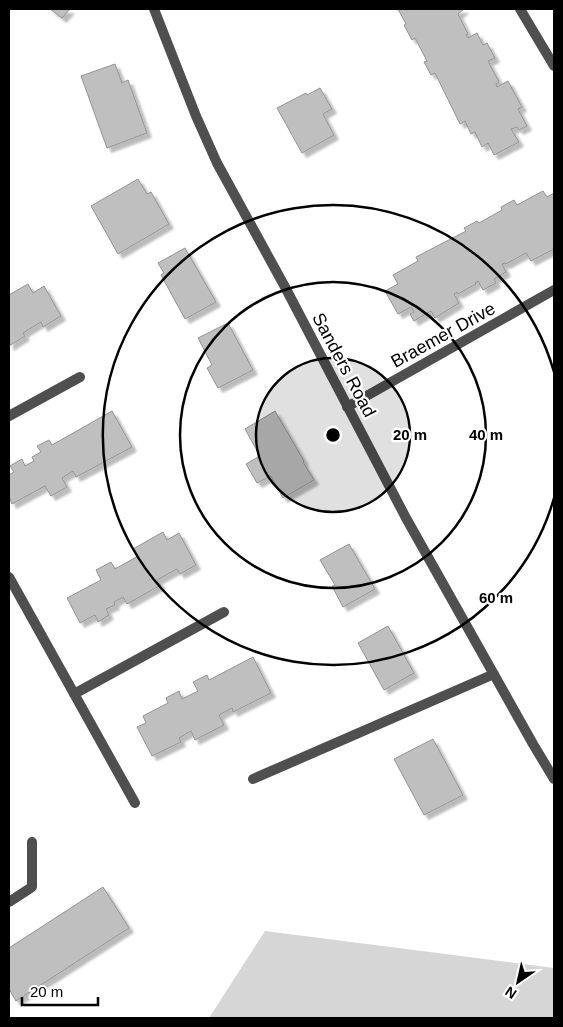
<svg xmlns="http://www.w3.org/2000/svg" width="563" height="1027" font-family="Arial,sans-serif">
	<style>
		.green { fill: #d6d6d6 }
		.building { fill: #bfbfbf; stroke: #939393; filter: url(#shadow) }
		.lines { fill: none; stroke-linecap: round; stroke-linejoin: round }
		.minor { stroke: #4f4f4f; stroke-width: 10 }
		.ring { fill: none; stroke: #000; stroke-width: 2.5 }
		.labels { text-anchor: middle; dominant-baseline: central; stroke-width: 4.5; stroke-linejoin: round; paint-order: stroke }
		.street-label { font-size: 18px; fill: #000; stroke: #fff }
		.centre { fill: #000; stroke: #fff; stroke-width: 2.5 }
		.ring-label { font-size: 15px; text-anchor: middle; font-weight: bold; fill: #000; stroke: #fff; stroke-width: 4.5; stroke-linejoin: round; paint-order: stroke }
	</style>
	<defs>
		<filter id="shadow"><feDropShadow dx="4.5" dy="4.5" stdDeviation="1" flood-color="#0004"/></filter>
	</defs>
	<rect width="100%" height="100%" fill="#fff"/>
	<!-- green -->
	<path class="green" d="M265,931l289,37v50h-345z"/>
	<!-- building -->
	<path class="building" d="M50,9h20l-8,9z
		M398,9h66l-6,5 10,20 -2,1 2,3 9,-5 6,12 4,-2 8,15 -7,3 11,21 -3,2 1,3 11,-6 14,26 -4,2 9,17 -8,4 -2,-3 -6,2 8,13 -25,13 -6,-12 -6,4 -7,-15 -4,2 -6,-13 -5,3 -25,-51 -4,2 -7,-13 3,-1 -12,-23 -3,2 -8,-15 2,-1z
		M115,64l7,19 6,-3 19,53 -40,15 -26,-72z
		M320,88l12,21 -9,5 11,21 -32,18 -25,-45 29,-15 1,2z
		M138,179l9,15 4,-2 18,32 -51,30 -27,-48z
		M543,191l4,6 7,-4v56l-23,12 -5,-8 -20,11 -1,-1 -3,1 4,8 -12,7 2,4 -13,7 -5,-9 -3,2 1,1 -18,10 -1,-2 -3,2 5,9 -24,15 -4,-7 -17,10 -4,-7 4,-2 -3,-5 -13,7 -13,-23 13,-7 -5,-9 25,-14 -2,-4 50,-26 -2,-3 13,-7 2,2 23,-13 -1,-3 13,-7 3,5z
		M185,248l31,54 -31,17 -24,-44 3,-2 -6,-10z
		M28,284l5,9 11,-7 17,30 -18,11 -2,-5 -18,11 2,3 -16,10v-51z
		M228,323l25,47 -35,18 -11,-20 5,-3 -14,-27z
		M112,411l20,36 -56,30 -3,-6 -11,7 5,9 -16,9 -6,-10 -33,18 -3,-7v-22l5,-3 -4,-6 12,-7 3,7 9,-5 -2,-4 9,-5 -4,-6 12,-6 3,5z
		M275,411l29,50 -1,1 11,18 -31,18 -12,-22 -14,7 -11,-19 14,-8 -15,-27z
		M163,532l4,8 12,-7 17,32 -16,9 -3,-5 -20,11 4,5 -34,19 -4,-7 -9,5 1,3 -9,4 3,6 -11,7 -3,-7 -15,8 -13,-25 34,-18 -5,-10 15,-8 4,7 23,-13 -5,-7z
		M349,544l26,45 -32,18 -11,-21 3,-1 -15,-25z
		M388,626l26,47 -30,17 -26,-47z
		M253,657l18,36 -38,19 -1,-4 -13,7 5,10 -29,15 -4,-9 -12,7 2,4 -29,14 -15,-29 9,-4 -3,-7 25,-13 -2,-5 13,-7 3,8 16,-8 -5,-9 14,-7 2,5z
		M433,739l30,56 -39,20 -30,-56z
		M103,887l26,41 -113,73 -7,-12v-41z"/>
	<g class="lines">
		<!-- minor -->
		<path class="minor" d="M154,9l42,107 21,47 68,124 121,231 127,226 21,35
			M520,9l34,57
			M347,407l207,-117
			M9,416l71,-39
			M9,577l126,226
			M74,694l150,-82
			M253,779l241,-105
			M9,902l23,-15v-45"/>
	</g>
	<!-- distance rings -->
	<circle cx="333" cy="435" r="77" fill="#000" fill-opacity=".12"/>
	<g class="ring">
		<circle cx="333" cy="435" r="77"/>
		<circle cx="333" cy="435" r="153"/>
		<path d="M554 498A230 230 0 1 1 554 372"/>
	</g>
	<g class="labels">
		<!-- street labels -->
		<g class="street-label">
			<text transform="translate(443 335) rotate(-29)">Braemer Drive</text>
			<text transform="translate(344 365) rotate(62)">Sanders Road</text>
		</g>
	</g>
	<circle cx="333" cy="435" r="8" class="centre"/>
	<g class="ring-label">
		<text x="410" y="440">20 m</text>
		<text x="486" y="440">40 m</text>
		<text x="496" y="603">60 m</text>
	</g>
	<!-- border -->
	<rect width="563" height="1027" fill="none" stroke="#000000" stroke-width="20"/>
	<!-- north arrow -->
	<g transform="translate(518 982) rotate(214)" stroke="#ffffff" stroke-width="4" paint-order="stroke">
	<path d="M0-4L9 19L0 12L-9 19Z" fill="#000000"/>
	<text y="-8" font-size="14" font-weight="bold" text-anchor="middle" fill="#000000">N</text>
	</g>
	<!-- scale -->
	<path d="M22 997v8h76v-8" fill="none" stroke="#000000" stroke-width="2.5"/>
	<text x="30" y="997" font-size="15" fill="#000000" stroke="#ffffff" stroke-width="4" paint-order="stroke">20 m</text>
</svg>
